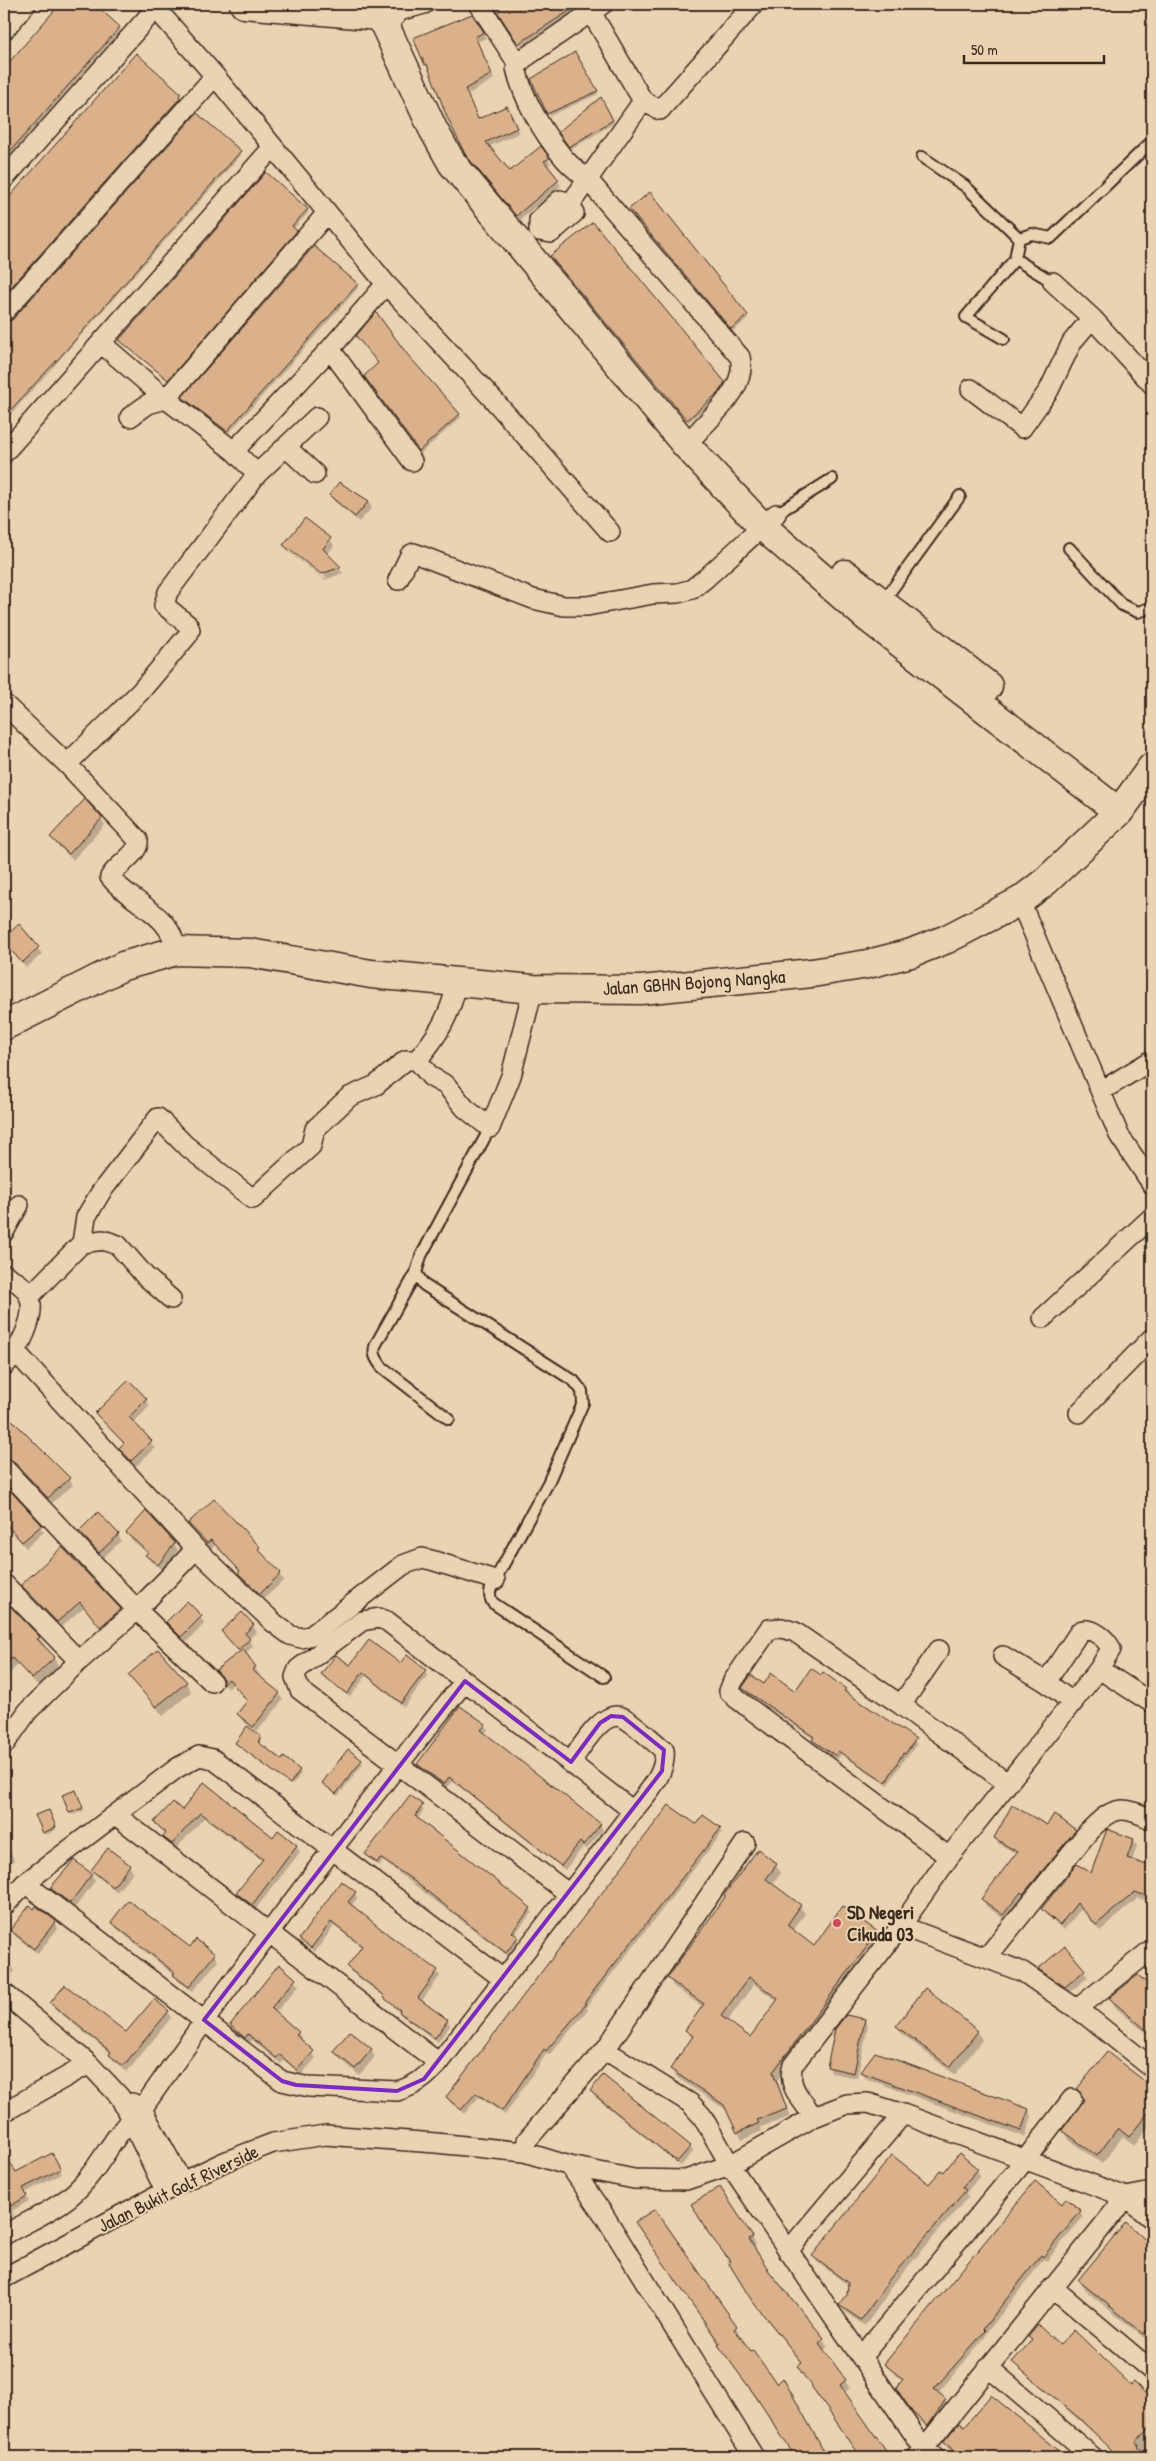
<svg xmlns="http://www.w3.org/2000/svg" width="1156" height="2461" font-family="'Patrick Hand',sans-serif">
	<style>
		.shadow { fill: #0003; fill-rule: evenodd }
		.building { fill: #dab18b; stroke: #3b2a1e; fill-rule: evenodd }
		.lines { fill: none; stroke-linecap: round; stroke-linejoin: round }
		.lane-casing { stroke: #3b2a1e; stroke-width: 14 }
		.street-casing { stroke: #3b2a1e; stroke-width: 22 }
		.secondary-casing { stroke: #3b2a1e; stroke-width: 31 }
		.lane { stroke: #ead3b3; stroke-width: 10 }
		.street { stroke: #ead3b3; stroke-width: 19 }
		.secondary { stroke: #ead3b3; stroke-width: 28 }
		.marked { fill: none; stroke: #7b2cbf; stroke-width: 4; stroke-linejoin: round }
		.poi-dot { fill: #d1495b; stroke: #ead3b3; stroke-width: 2 }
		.labels { text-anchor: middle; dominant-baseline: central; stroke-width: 4; stroke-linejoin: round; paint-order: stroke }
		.street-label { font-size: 19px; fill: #3b2a1e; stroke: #ead3b3 }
		.poi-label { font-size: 19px; font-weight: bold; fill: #3b2a1e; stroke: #ead3b3; text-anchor: start }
	</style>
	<rect width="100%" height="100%" fill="#ead3b3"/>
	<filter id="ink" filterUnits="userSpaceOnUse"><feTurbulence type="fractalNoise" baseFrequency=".02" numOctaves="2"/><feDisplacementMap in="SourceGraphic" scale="10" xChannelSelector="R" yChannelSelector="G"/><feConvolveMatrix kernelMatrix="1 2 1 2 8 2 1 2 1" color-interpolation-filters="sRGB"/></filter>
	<g filter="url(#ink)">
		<!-- shadow -->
		<path class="shadow" d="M62,4h30l29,26 -117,132v-93z
			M493,4h93l-65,42z
			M471,15l15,23 -9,4 17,37 -27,16 11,25 31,-8 10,21 -31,14 21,26 31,-25 11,16 -5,2 15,20 -41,34 -51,-61 -38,-90 -3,1 -2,-5 -11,-26z
			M575,54l23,40 -48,22 -18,-37z
			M136,55l44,39 1,7 -177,199v-96z
			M600,99l14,24 -42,26 -11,-14z
			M240,152l1,3 -237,267v-98l9,-3z
			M650,194l97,122 1,3 -15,12 -101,-119z
			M307,210l2,2 -16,17 5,5 -128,147 -48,-39 -2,-2z
			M553,259l171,123 2,3 -6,10 -31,27z
			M357,285l1,3 -129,145 -44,-33 -1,-3z
			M406,354l55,63 -40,36 -54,-74 12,-15z
			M330,495l38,7 4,6 -13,14 -25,-21z
			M305,520l25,19 4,7 -7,8 16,19 -18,7 -37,-28 -3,-6zM288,548l38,29 -1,2 -37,-28z
			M4,524l5,7 -5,6z
			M101,819l4,6 -32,35 -17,-16 -4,-7z
			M19,926l23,28 -16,14 -22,-27z
			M146,1400l4,6 -17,17 22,25 -20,19 -15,-19 4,-4 -28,-31z
			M4,1414l65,64 4,7 -21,18 -35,-37 -6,-3 -7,2z
			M4,1486l40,46 -18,16 -14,-16 -8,8z
			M190,1524l69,24 2,7 23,25 -20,19 -21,-19 -2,-7 -26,-28 -4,4z
			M80,1531l38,3 3,7 -18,17z
			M128,1534l46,10 4,6 -16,20 -12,-9 -2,-7 -16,-14z
			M23,1586l97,24 3,6 -18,16 -21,-25 -23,20z
			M4,1602l35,35 20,29 -21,20 -20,-21 -13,13 -1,-2z
			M187,1603l18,20 -19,20 -19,-21z
			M253,1626l4,6 -9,7 5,7 -8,8 14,20 -3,2 23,18 4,6 -26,32 -15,-12 -3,-6 9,-12 -15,-18 -5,5 -11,-19 23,-17 -18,-21z
			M400,1665l25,6 2,5 -23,31 -38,-31 -16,21 -25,-18 -3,-4 28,-8z
			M130,1675l56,7 5,10 -28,24z
			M764,1685l32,8 49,-3 72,54 -10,13 -1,-1 -18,29 -47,-31 -3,5 -22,-15 -2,-5 -66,-45 -4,-7z
			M485,1724l3,6 -4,4 116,91 3,5 -16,19 -4,-2 -18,23 -113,-89 -5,7 -26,-18 -3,-5z
			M260,1737l2,3 -3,4 23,18 2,-3 15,12 2,3 -9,11 -56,-42z
			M349,1751l14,13 -25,32 -15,-13z
			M204,1784l70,55 23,7 3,6 -45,58 -14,-11 -4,-6 26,-32 -59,-43 -28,31 -8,-6 -4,-6 2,-2 -10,-12 27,-11z
			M77,1794l7,17 -12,4 -2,-2z
			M410,1797l14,13 -7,9 113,89 2,4 -18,23 5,6 -11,15 -125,-95 -4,5 -11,-8 -2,-4z
			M48,1811l8,19 -11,5 -1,-3z
			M696,1826l24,3 2,4 -136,174 2,3 -39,45 -2,-2 -42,62 -26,-18 -15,17 -14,-12 -3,-5z
			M1047,1827l28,3 3,7 -71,84 -21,-15 -3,-7 34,-45 -18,-10 -4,-6z
			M1134,1840l3,6 -5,15 20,8v33l-14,-4 -38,33 -19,-22 -17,21 -18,-15 -4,-6 50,-34z
			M8,1842l6,19 -5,1 -5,7v-26z
			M759,1851l17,14 5,8 -9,12 28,21 5,8 -13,17 23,16 62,-15 5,8 -105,140 13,37 -29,10 1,4 -20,9 -14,-29 -52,-34 -4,-8 21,-30 -7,-9 17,-23 -30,-21 -4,-8zM754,1984l24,18 -28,37 -23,-17z
			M74,1862l17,13 4,6 -21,28 -19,-14 -3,-7z
			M129,1866l4,6 -16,20 -20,-16 -4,-6z
			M355,1893l2,5 -6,8 86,65 3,5 -19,26 27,19 2,5 -12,16 -35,-25 -18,-20 -34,-25 -3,-5 15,-19 -29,-22 -19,26 -15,-13z
			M55,1922l3,6 -20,26 -23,-18 -3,-6z
			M113,1922l77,27 7,-9 17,15 4,6 -26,31 -14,-11 -4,-6 -58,-47z
			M1065,1948l23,29 -19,16 -26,-18 -3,-6z
			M4,1957l11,14 -9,11 -2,-3z
			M279,1965l20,21 -24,27 23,20 4,6 -2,2 16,17 -15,17 -17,-15 -3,4 -29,-24 -3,3 -14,-11 -4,-6z
			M1138,1977l14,13v48l-36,-30 -6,-10z
			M51,2003l75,31 42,-22 3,6 -44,54 -13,-11 -3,-7 -56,-45z
			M864,2020l4,6 -11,52 -25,-5 -3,-6z
			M897,2026l80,5 5,9 -27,35 -53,-41z
			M350,2033l21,17 4,7 -16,18 -21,-18 -4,-6z
			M1108,2054l44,35v34l-18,23 -11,-10 -21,28 -33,-24 -5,-10 21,-29z
			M861,2072l167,38 4,6 -7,21 -160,-59z
			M592,2091l98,55 3,6 -12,14 -86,-69z
			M4,2153l12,20 36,-18 10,19 -38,19 5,8 -17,10 2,4 -10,6z
			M977,2170l3,6 -14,17 2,4 -79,92 1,2 -25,35 -20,-14 -4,-7 7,-10 1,-9 -32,-24 -3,-6 115,-71 15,-12z
			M1067,2200l16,17 -36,44 -3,-2 -59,76 1,1 -48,57 10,12 -17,25 -13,-11 -18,-26 3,-12 -18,-17z
			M693,2205l59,32 4,8 -3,3 15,24 55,67 5,8 -5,3 27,38 -6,5 44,64h-27l-58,-83 -1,-11 -44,-54z
			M1126,2224l26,23v92l-2,4 -65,-53 -6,-10z
			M640,2228l96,99 3,6 -2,2 39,51 7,-6 43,77h-27l-2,-5 -3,2z
			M1030,2337l30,10 71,39 3,-2 18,16v57h-31l-105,-92 17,-24z
			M992,2396l72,61h-106l-9,-7 -4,-7 19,-14z"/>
		<!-- building -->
		<path class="building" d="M60,4h35l25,23 -116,131v-90z
			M496,4h84l-62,40 -25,-39z
			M472,14l12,18 -9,5 17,37 -27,15 13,30 29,-13 10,22 -31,14 24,29 31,-25 9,12 -6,3 15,19 -43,36 -51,-62 -18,-37 -20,-53 -2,1 -12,-27z
			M575,52l23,39 -51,23 -16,-35z
			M136,53l45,40 -2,3 1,2 -176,197v-92z
			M601,97l12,23 -44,27 -11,-15z
			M197,113l44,38 -181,206 -56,60v-94l8,-3z
			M266,172l42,37 -16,17 5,5 -129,149 -49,-40z
			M650,192l98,123 -17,14 -102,-120z
			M593,222l132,160 -7,11 -31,27 -137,-164z
			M314,246l44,38 -131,147 -45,-34z
			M376,312l31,42 53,60 -41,37 -55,-75 14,-13 -22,-27z
			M339,482l30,19 -14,16 -26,-22z
			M305,518l26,20 -8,11 18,18 -20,7 -38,-29z
			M85,799l17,19 -33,36 -19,-17z
			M19,924l20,23 -17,16 -18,-21v-4z
			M129,1380l18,19 -18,18 23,24 -21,20 -12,-13 5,-5 -29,-30z
			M4,1412l66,66 -22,20 -36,-38 -8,-3z
			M4,1484l38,41 -20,17 -18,-20z
			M214,1499l46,48 -2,2 23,24 -21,21 -22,-21 2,-2 -29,-31 -4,3 -19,-20z
			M146,1511l29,32 -17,22 -13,-10 3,-3 -22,-19z
			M98,1512l21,22 -20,19 -20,-22z
			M62,1547l59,62 -21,18 -20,-25 -23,20 -36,-37z
			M5,1601l35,36 -3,2 18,18 -23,22 -20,-21 -8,8z
			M187,1601l15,15 -21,21 -15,-15z
			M242,1612l12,13 -9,8 5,6 -12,11 -17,-19z
			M369,1640l31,23 7,-8 19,15 -25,33 -38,-31 -16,22 -26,-20 15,-19 14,10z
			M158,1649l29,33 -31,25 -28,-32z
			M243,1649l13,18 -4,3 28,23 -27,34 -16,-13 10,-13 -18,-22 -6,5v-6l-7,-8z
			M811,1668l10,7 2,-3 23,17 -2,2 72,48 -11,15 -2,-1 -17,29 -48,-31 -2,5 -24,-16 2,-3 -72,-49 9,-13 13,9 7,-11 24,18z
			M460,1706l26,18 -5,6 120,94 -18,21 -3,-3 -19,24 -112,-89 -5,7 -27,-20z
			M247,1726l14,10 -3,6 24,18 2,-3 16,13 -10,14 -55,-41z
			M348,1749l14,11 -26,34 -14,-11z
			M204,1782l69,55 5,-7 19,15 -45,60 -16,-12 27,-34 -63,-46 -28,31 -9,-7 3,-4 -12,-11 19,-20 9,8z
			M76,1790l7,18 -14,5 -7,-18z
			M410,1795l13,10 -8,11 116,92 -19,24 6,5 -12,16 -96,-75 -30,-20 -3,5 -12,-9z
			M669,1805l27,19 7,-9 18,13 -137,175 2,1 -40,47 -2,-2 -42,62 -26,-18 -15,17 -15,-13z
			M1012,1805l35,20 7,-11 22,16 -53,64 -2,-2 -18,23 -22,-16 36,-47 -23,-14z
			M49,1810l7,17 -13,6 -8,-18z
			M1107,1829l27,10 -7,19 25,9v31l-17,-6 -39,33 -19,-22 -17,22 -19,-16 36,-45 14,9z
			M108,1848l22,17 -17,22 -22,-17z
			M758,1849l19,15 -11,15 35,26 -14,20 27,21 28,-40 36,26 -105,140 14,37 -30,11 2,3 -22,10 -13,-28 -54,-36 23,-33 -8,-6 19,-26 -37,-26 58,-81 -1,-2zM749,1977l29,22 -28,38 -29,-21z
			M74,1860l18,14 -22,29 -20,-15z
			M341,1881l15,11 -8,10 42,34 48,34 -20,28 30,22 -13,18 -36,-26 1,-2 -16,-12 1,-2 -38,-29 15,-21 -31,-24 -20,26 -12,-9z
			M128,1900l62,47 6,-8 19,15 -26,33 -16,-12 2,-2 -64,-51z
			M30,1905l4,4 2,-3 20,15 -22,28 -24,-19z
			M1065,1946l20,24 -20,17 -27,-18z
			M279,1964l17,15 -25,29 28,24 -3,3 18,16 -17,19 -17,-15 -4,3 -28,-24 -3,4 -15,-13z
			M1138,1975l14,13v47l-43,-37z
			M65,1985l61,47 28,-33 15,12 -46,55 -14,-11 2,-3 -61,-49z
			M925,1988l53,43 -28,36 -54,-41z
			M846,2015l19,4 -11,54 -27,-6 8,-38z
			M350,2031l22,18 -17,20 -22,-18z
			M875,2052l154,57 -8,22 -161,-59z
			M1107,2052l45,35v21l-23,29 -11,-9 -21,28 -35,-26 22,-30 -7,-11z
			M603,2075l88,71 -14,16 -87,-71z
			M4,2152l12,20 36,-19 9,16 -38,19 4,8 -23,14z
			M959,2153l19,16 -16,18 4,3 -80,93 1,1 -26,36 -22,-15 8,-10 1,-12 -36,-27 80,-101 37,29 12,-14 3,2z
			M1035,2181l27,23 4,-6 15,13 -38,46 -2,-2 -58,74 2,2 -51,58 12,10 -18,27 -15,-13 -17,-25 7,-9 -19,-15z
			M720,2187l33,50 -4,2 20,32 55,67 -5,5 27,37 -6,5 50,72h-29l-64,-91 5,-4 -50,-61 -24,-39 2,-1 -21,-27 -18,-30z
			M655,2209l82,117 -3,3 17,22 2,-1 24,34 6,-6 44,79h-32l-38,-59 -39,-53 2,-1 -85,-122z
			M1126,2222l26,24v77l-8,11 -66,-54z
			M1038,2325l22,20 14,-15 57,55 3,-3 18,18v24l-16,18 3,4 -1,1 11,10h-30l-40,-39 -67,-56 20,-22 -4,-3z
			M991,2395l76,62h-104l-20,-15 16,-19 5,4z"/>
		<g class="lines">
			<!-- lane casing -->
			<g class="lane-casing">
				<path id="lane" d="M922,157l43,29 54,52 -4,21 -49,58 38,22
					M1019,238l13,-4 19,4 97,-93
					M1015,259l38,23
					M776,514l56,-35
					M1069,548l53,57 16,7 14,-5
					M882,603l78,-107
					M490,1128l-69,128 -5,17 8,12 150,96 8,10 1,12 -35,80 -53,97c-4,8 -8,14 -2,23l111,74
					M416,1273l-40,71c-4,9 0,15 6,23l67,52"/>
			</g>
			<!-- street casing -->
			<g class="street-casing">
				<path id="street" d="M152,4l63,72 171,208 105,113 119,135
					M479,4l39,60
					M603,4l-80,55 -7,9c7,31 27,65 47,89 7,9 17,16 26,24l151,176c8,30 -26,56 -44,77
					M392,13l32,-9
					M4,30l22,-26
					M643,101l17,9 94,-106
					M4,179l152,-171
					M571,203l72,-102 -52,-89
					M539,231l12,2 23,-20 -3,-10
					M539,231v-11l21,-20 11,3
					M1053,282l39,36 60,66
					M4,312l211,-236
					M101,343l65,56 68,52 23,23
					M330,349l82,112
					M971,389l51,39 27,-38 23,-48 20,-24
					M130,417l18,-13 18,-5 161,-186
					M286,447l29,27
					M234,451l96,-102 56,-65
					M4,453l269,-306
					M398,580l12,-25 4,-2 119,46 31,7h23l66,-12 25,-1 14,-4 14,-11 70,-64
					M4,704l63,60 71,76c2,14 -22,25 -28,37 21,27 62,36 66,74
					M67,764l73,-72 48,-57 2,-5 -2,-5 -24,-20 4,-13 89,-118 60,-57
					M1020,901l99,234 33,49
					M417,1060c21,-24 34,-46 40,-78
					M1101,1091l51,-31
					M4,1232l15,-27
					M82,1243l21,-3 15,5 27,31 26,23
					M4,1274c8,5 20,11 24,20 11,19 -10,59 -24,72
					M30,1296l52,-53 4,-26 15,-25 57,-74 27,27 68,54 58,-53 4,-17 34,-32 27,-12 30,-25h11l14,17 15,8 19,23 25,20 21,-52 22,-87
					M1043,1318l109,-101
					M16,1352l180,197 78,74 16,12 11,3 11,-3 91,-70 19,-7 9,2 64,20
					M1079,1413l73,-75
					M4,1468l133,142 75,72
					M4,1584l75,77 58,-51 59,-61
					M1003,1656l43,26 27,21
					M1046,1682l34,-51c11,-5 27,8 31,18l-12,20
					M901,1705l38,-55
					M4,1745l24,-34 51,-50
					M117,1816l322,247
					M949,1857l-212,-158 -8,-8 4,-10 36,-52 13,-1 13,4 106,73 106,78
					M25,1883l257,198 27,6 88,4c19,-5 29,-14 42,-28l194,-252c14,-18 34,-37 31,-61 -13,-10 -26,-24 -40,-32 -21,-11 -43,30 -53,44
					M569,1894l-269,-204 -5,-13 3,-8 64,-48 17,-3 8,3 246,190
					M4,1906l21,-23 152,-115 22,-12 14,3 290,220
					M901,1926l122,46 64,44 65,52
					M987,1957l102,-126c24,-24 32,-27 63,-11
					M4,1993l85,71 31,33 45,94
					M1077,2009l75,-60
					M605,2050l85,53 12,13 28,49 194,284 10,8
					M132,2103l10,6 40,73
					M4,2112l85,-48
					M814,2117c-12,-17 -28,-31 -21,-52l108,-139 48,-69 150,-188 53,34
					M527,2140l78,-90 140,-207
					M570,2166l34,49 150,242
					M4,2235c20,-12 45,-22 64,-37 31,-24 44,-65 74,-89 102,-147 211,-289 323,-428
					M788,2251l115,-137
					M4,2278l178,-96 42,-20 49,-19 52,-8 111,8 88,9 46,14 64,13 52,1 44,-15 84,-48 33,-13 21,-1 35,11 223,83 26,22
					M1052,2287l100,84
					M862,2356l163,-196 47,-61
					M988,2367l105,90
					M917,2457l209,-260 26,-5"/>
			</g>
			<!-- secondary casing -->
			<g class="secondary-casing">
				<path id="secondary" d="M244,4l135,12 13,-3
					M375,4l58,125 19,34 234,282 75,80 107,93 251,194
					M845,574l143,112
					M4,1026l119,-60 53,-15 74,2 121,21 162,15 108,1 171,-17 56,-9 43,-11 36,-14 73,-38 26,-20 73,-69 33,-45"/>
			</g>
			<!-- lane -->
			<use href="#lane" class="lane"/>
			<!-- street -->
			<use href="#street" class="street"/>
			<!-- secondary -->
			<use href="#secondary" class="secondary"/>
		</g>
	</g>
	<!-- marked area -->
	<path class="marked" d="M465,1681l106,81 29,-39 11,-7 12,1 41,33 -2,21 -238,308 -27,12 -101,-6 -14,-4 -78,-61z"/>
	<!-- markers -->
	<circle class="poi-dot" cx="837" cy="1923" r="5"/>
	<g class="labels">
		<!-- street labels -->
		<g class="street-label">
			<text transform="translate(694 982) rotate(-4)">Jalan GBHN Bojong Nangka</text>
			<text transform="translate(178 2188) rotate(-26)">Jalan Bukit Golf Riverside</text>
		</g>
		<!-- poi labels -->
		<g class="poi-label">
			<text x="847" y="1912">SD Negeri<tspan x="847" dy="22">Cikuda 03</tspan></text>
		</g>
	</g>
	<!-- margin -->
	<rect width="1156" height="2461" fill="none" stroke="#ead3b3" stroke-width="20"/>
	<rect x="10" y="10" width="1136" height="2441" fill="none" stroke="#3b2a1e" stroke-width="2" filter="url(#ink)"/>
	<!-- scale -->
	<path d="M964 55v8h140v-8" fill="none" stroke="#3b2a1e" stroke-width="2.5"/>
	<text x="971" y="55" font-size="15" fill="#3b2a1e" stroke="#ead3b3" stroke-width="4" paint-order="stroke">50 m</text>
</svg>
